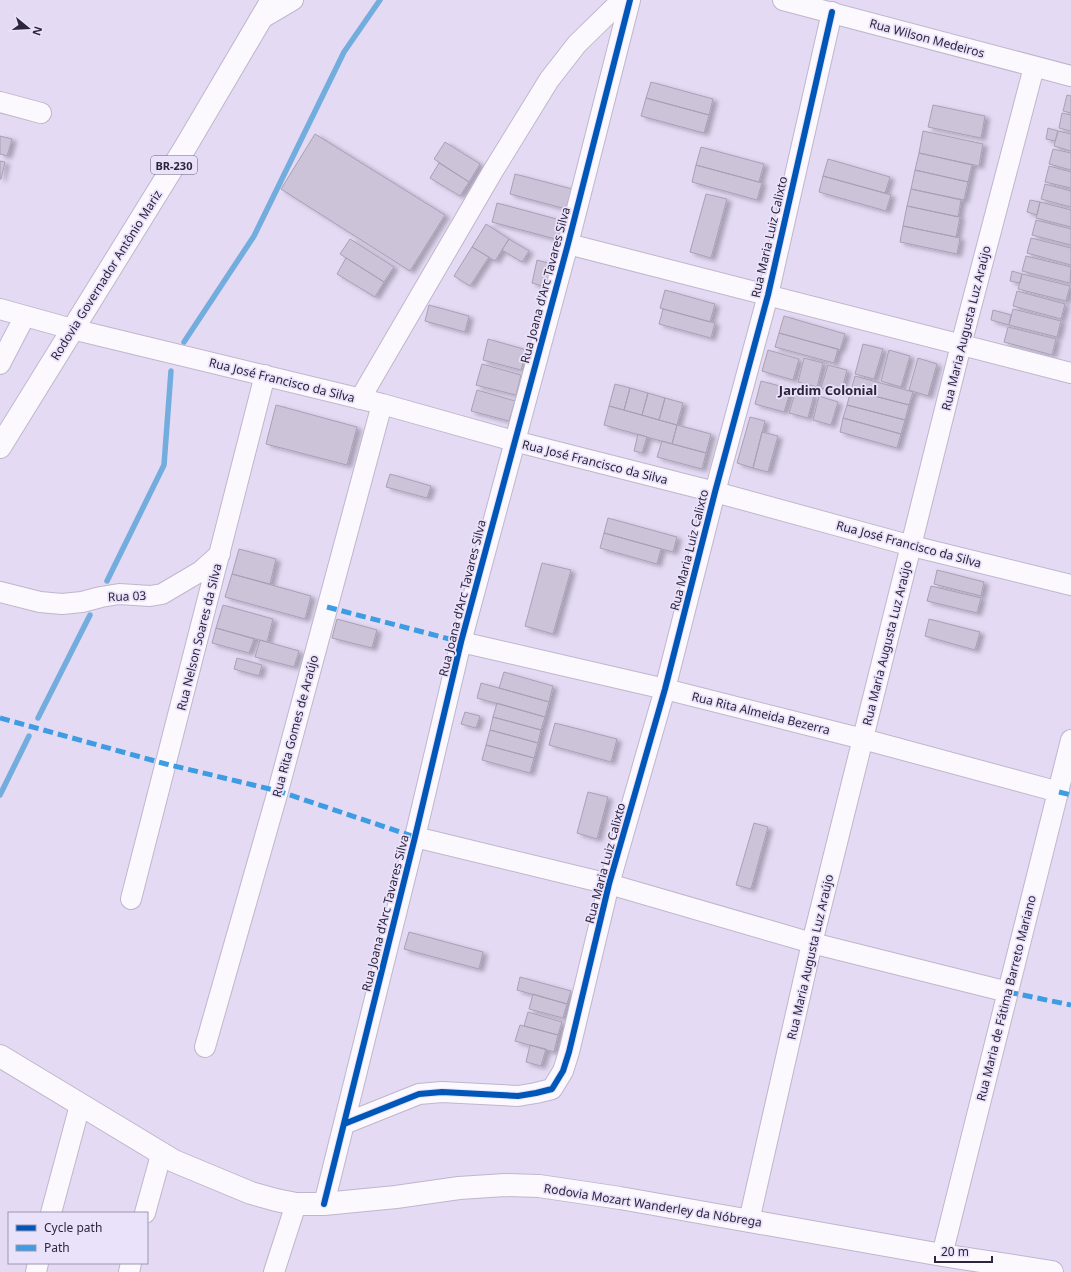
<svg xmlns="http://www.w3.org/2000/svg" width="1071" height="1272" font-family="'Noto Sans',sans-serif">
	<style>
		.lines { fill: none; stroke-linecap: round; stroke-linejoin: round }
		.stream { stroke: #73adde; stroke-width: 5.5 }
		.building { fill: #ccc3d9; stroke: #a8a0b5; filter: url(#shadow) }
		.minor-casing { stroke: #bfb6cd; stroke-width: 22 }
		.major-casing { stroke: #bfb6cd; stroke-width: 24 }
		.highway-casing { stroke: #bfb6cd; stroke-width: 24 }
		.minor { stroke: #fbf9fd; stroke-width: 20 }
		.major { stroke: #fbf9fd; stroke-width: 22 }
		.highway { stroke: #fbf9fd; stroke-width: 22 }
		.quiet { stroke: #3d9ce2; stroke-width: 5; stroke-dasharray: 10 5; stroke-linecap: butt }
		.cycleway-casing { stroke: #eae2fa; stroke-width: 8 }
		.cycleway { stroke: #0057b8; stroke-width: 6 }
		.labels { text-anchor: middle; dominant-baseline: central; stroke-width: 3.5; stroke-linejoin: round; paint-order: stroke }
		.shield { fill: #eae2fa; stroke: #665e74; stroke-width: 1 }
		.shield-label { font-size: 11px; font-weight: bold; fill: #2d253b }
		.street-label { font-size: 12px; fill: #2d253b; stroke: #eae2fa }
		.neighbourhood-label { font-size: 13px; font-weight: bold; fill: #2d253b; stroke: #eae2fa }
	</style>
	<defs>
		<filter id="shadow"><feDropShadow dx="4.5" dy="2.5" stdDeviation="2" flood-color="#0004"/></filter>
	</defs>
	<rect width="100%" height="100%" fill="#e4daf4"/>
	<g class="lines">
		<!-- stream -->
		<path class="stream" d="M184,342l70,-106 90,-184 36,-52
			M107,581l57,-116 7,-94
			M38,718l52,-103
			M0,795l29,-59"/>
	</g>
	<!-- building -->
	<path class="building" d="M651,82l62,17 -4,16 -63,-17z
		M1067,95l4,1v17l-8,-2z
		M646,98l63,17 -5,18 -63,-17z
		M933,105l52,11 -4,22 -53,-11z
		M1062,113l9,2v16l-12,-3z
		M1048,128l10,3 -3,10 -9,-2z
		M923,131l60,13 -4,22 -60,-13z
		M1058,131l13,3v17l-17,-5z
		M315,134l130,81 -35,56 -129,-82z
		M0,136l12,3 -5,17 -7,-2z
		M445,142l35,22 -11,18 -35,-23z
		M701,147l63,17 -5,18 -63,-17z
		M1053,149l18,4v17l-22,-6z
		M919,153l53,12 -4,17 -53,-12z
		M828,159l62,18 -5,16 -62,-17z
		M0,161l5,1 -4,17h-1z
		M439,163l30,19 -9,14 -30,-18z
		M696,165l66,18 -5,17 -65,-18z
		M1049,166l22,6v16l-26,-6z
		M915,170l53,12 -4,18 -53,-11z
		M515,174l57,15 -6,20 -56,-15z
		M823,176l68,19 -5,16 -67,-19z
		M1045,184l26,7v16l-30,-8z
		M911,189l50,11 -3,17 -51,-11z
		M706,194l21,5 -16,59 -21,-6z
		M1030,200l10,2 -3,13 -10,-3z
		M1040,202l31,8v17l-35,-9z
		M497,203l67,18 -5,19 -67,-18z
		M907,206l53,11 -4,20 -53,-11z
		M1036,220l35,9v16l-39,-10z
		M486,224l23,15 -14,22 -23,-14z
		M903,226l57,12 -3,16 -57,-12z
		M1031,238l40,10v17l-44,-12z
		M350,239l44,28 -10,15 -44,-28z
		M509,239l20,12 -7,11 -20,-12z
		M472,247l17,10 -19,29 -16,-10z
		M1026,256l45,11 -1,16 -48,-12z
		M346,258l38,24 -9,15 -38,-23z
		M537,260l15,4 -6,23 -14,-4z
		M1012,271l10,3 -2,9 -10,-2z
		M1022,274l48,12 -4,15 -48,-12z
		M665,290l50,14 -5,18 -50,-14z
		M1017,291l48,13 -4,15 -48,-13z
		M429,305l40,11 -4,16 -40,-11z
		M663,309l52,14 -4,15 -52,-14z
		M1013,309l48,12 -4,16 -48,-12z
		M993,310l18,5 -2,10 -18,-5z
		M784,316l61,18 -5,16 -61,-17z
		M1008,327l48,12 -4,16 -48,-13z
		M779,333l59,16 -4,14 -59,-16z
		M488,339l39,11 -6,20 -38,-10z
		M863,344l20,5 -9,30 -19,-5z
		M768,350l31,9 -6,21 -31,-9z
		M889,350l21,6 -9,31 -20,-6z
		M804,358l19,5 -6,24 -19,-5z
		M918,358l19,6 -9,32 -19,-6z
		M482,364l39,11 -5,20 -40,-10z
		M828,365l19,5 -6,23 -20,-5z
		M855,376l58,16 -4,13 -58,-15z
		M761,381l30,8 -7,23 -29,-8z
		M615,384l15,4 -6,22 -15,-4z
		M630,388l18,5 -6,22 -18,-5z
		M477,390l38,11 -6,20 -38,-10z
		M796,390l18,5 -6,23 -19,-5z
		M851,390l58,15 -4,15 -58,-15z
		M648,393l17,5 -6,22 -17,-5z
		M819,396l19,6 -7,23 -18,-5z
		M665,398l18,5 -6,22 -18,-5z
		M276,405l81,22 -10,38 -81,-21z
		M847,405l58,15 -4,14 -58,-16z
		M609,406l68,19 -5,19 -68,-19z
		M750,417l15,4 -12,47 -16,-5z
		M843,418l58,16 -4,14 -57,-16z
		M677,425l34,9 -5,19 -34,-9z
		M762,432l16,4 -10,36 -15,-4z
		M638,434l9,3 -5,16 -8,-2z
		M662,441l44,12 -4,16 -45,-12z
		M390,474l41,12 -4,12 -41,-11z
		M608,518l69,19 -4,15 -69,-19z
		M604,533l57,16 -4,15 -57,-16z
		M239,549l37,10 -6,25 -38,-10z
		M542,563l29,7 -18,64 -28,-8z
		M937,570l47,12 -3,14 -47,-12z
		M232,574l79,22 -6,23 -80,-22z
		M931,586l50,12 -4,15 -50,-12z
		M223,605l50,14 -6,23 -51,-14z
		M337,619l40,11 -5,18 -40,-10z
		M929,619l51,13 -5,18 -50,-14z
		M216,628l38,11 -5,14 -37,-10z
		M260,640l39,11 -5,16 -39,-10z
		M237,658l25,7 -3,11 -25,-7z
		M504,672l49,14 -4,16 -50,-14z
		M481,683l68,19 -4,15 -68,-19z
		M497,703l48,14 -4,13 -48,-13z
		M465,712l15,4 -4,12 -15,-4z
		M493,717l48,13 -3,13 -48,-13z
		M555,723l62,16 -6,23 -62,-17z
		M490,730l48,13 -4,15 -48,-13z
		M486,745l48,13 -4,15 -48,-13z
		M588,792l20,5 -11,42 -20,-6z
		M754,823l14,4 -17,62 -15,-4z
		M409,932l74,20 -4,17 -75,-20z
		M520,977l51,14 -4,13 -50,-14z
		M533,994l34,10 -4,14 -34,-9z
		M528,1012l34,10 -4,13 -34,-9z
		M520,1025l38,10 -4,17 -39,-11z
		M530,1045l16,4 -5,17 -15,-4z"/>
	<g class="lines">
		<!-- minor casing -->
		<g class="minor-casing">
			<path id="minor" d="M783,0l288,76
				M259,20l34,-20
				M0,102l41,11
				M568,244l503,129
				M0,309l72,20 310,75 132,37 201,51 197,54 159,39
				M0,364l25,-48
				M360,399l133,-228 56,-91 28,-36 45,-44
				M0,592l40,10 22,2 20,-2 19,-5 18,-3 31,2 12,-2 39,-23 19,-17
				M461,642l204,47 198,50 196,53
				M415,837l194,47 203,59 196,49
				M131,899l134,-524
				M205,1047l73,-256 104,-387
				M344,1124l75,-30 23,-2 76,4 18,-3 16,-4 11,-18 6,-19 40,-168 56,-195 50,-197 53,-197 64,-283
				M324,1204l91,-367 46,-195 107,-398 62,-244
				M51,1213l29,-108
				M145,1213l16,-58
				M749,1221l63,-278 149,-598 73,-278
				M942,1255l129,-515
				M36,1272l2,-9
				M129,1272l2,-9
				M274,1272l22,-68"/>
		</g>
		<!-- major casing -->
		<g class="major-casing">
			<path id="major" d="M0,1056l174,105 77,32 25,7 20,4h28l72,-7 63,-9 46,-3 34,1 81,12 322,57 110,17"/>
		</g>
		<!-- highway casing -->
		<g class="highway-casing">
			<path id="highway" d="M0,447l186,-301 86,-146"/>
		</g>
		<!-- minor -->
		<use href="#minor" class="minor"/>
		<!-- major -->
		<use href="#major" class="major"/>
		<!-- highway -->
		<use href="#highway" class="highway"/>
		<!-- quiet -->
		<path class="quiet" d="M327,607l134,35
			M0,718l166,46 112,27 137,46
			M1059,792l12,3
			M1008,992l63,13"/>
		<!-- cycleway casing -->
		<g class="cycleway-casing">
			<path id="cycleway" d="M344,1124l75,-30 23,-2 76,4 18,-3 16,-4 11,-18 6,-19 40,-168 56,-195 50,-197 53,-197 64,-283
				M324,1204l91,-367 46,-195 107,-398 62,-244"/>
		</g>
		<!-- cycleway -->
		<use href="#cycleway" class="cycleway"/>
	</g>
	<g class="labels">
		<!-- shield labels -->
		<rect class="shield" x="151" y="156" width="46" height="18" rx="3"/>
		<g class="shield-label">
			<text x="174" y="165">BR-230</text>
		</g>
		<!-- street labels -->
		<g class="street-label">
			<text transform="translate(927 38) rotate(15)">Rua Wilson Medeiros</text>
			<text transform="translate(769 237) rotate(-77)">Rua Maria Luiz Calixto</text>
			<text transform="translate(106 275) rotate(-58)">Rodovia Governador Antônio Mariz</text>
			<text transform="translate(545 285) rotate(-75)">Rua Joana d'Arc Tavares Silva</text>
			<text transform="translate(966 328) rotate(-76)">Rua Maria Augusta Luz Araújo</text>
			<text transform="translate(282 380) rotate(14)">Rua José Francisco da Silva</text>
			<text transform="translate(595 462) rotate(14)">Rua José Francisco da Silva</text>
			<text transform="translate(909 544) rotate(15)">Rua José Francisco da Silva</text>
			<text transform="translate(689 550) rotate(-76)">Rua Maria Luiz Calixto</text>
			<text transform="translate(127 596) rotate(-2)">Rua 03</text>
			<text transform="translate(462 598) rotate(-76)">Rua Joana d'Arc Tavares Silva</text>
			<text transform="translate(199 637) rotate(-76)">Rua Nelson Soares da Silva</text>
			<text transform="translate(887 643) rotate(-76)">Rua Maria Augusta Luz Araújo</text>
			<text transform="translate(761 713) rotate(14)">Rua Rita Almeida Bezerra</text>
			<text transform="translate(295 726) rotate(-75)">Rua Rita Gomes de Araújo</text>
			<text transform="translate(605 863) rotate(-75)">Rua Maria Luiz Calixto</text>
			<text transform="translate(385 913) rotate(-76)">Rua Joana d'Arc Tavares Silva</text>
			<text transform="translate(810 957) rotate(-77)">Rua Maria Augusta Luz Araújo</text>
			<text transform="translate(1006 998) rotate(-76)">Rua Maria de Fátima Barreto Mariano</text>
			<text transform="translate(653 1205) rotate(9)">Rodovia Mozart Wanderley da Nóbrega</text>
		</g>
		<!-- neighbourhood labels -->
		<g class="neighbourhood-label">
			<text x="828" y="390">Jardim Colonial</text>
		</g>
	</g>
	<!-- legend -->
	<rect x="8" y="1212" width="140" height="52" fill="#eae2fa" stroke="#9e96ae"/>
	<rect x="16" y="1225" width="20" height="6" fill="#0057b8" stroke="#9e96ae"/>
	<text x="44" y="1232" font-size="12" fill="#2d253b">Cycle path</text>
	<rect x="16" y="1245" width="20" height="6" fill="#3d9ce2" stroke="#9e96ae"/>
	<text x="44" y="1252" font-size="12" fill="#2d253b">Path</text>
	<!-- north arrow -->
	<g transform="translate(28 28) rotate(108)" stroke="#eae2fa" stroke-width="3" paint-order="stroke">
	<path d="M0-3L7 15L0 10L-7 15Z" fill="#2d253b"/>
	<text y="-6" font-size="11" font-weight="bold" text-anchor="middle" fill="#2d253b">N</text>
	</g>
	<!-- scale -->
	<path d="M935 1256v6h57v-6" fill="none" stroke="#2d253b" stroke-width="2"/>
	<text x="941" y="1256" font-size="12" fill="#2d253b" stroke="#eae2fa" stroke-width="3" paint-order="stroke">20 m</text>
</svg>
